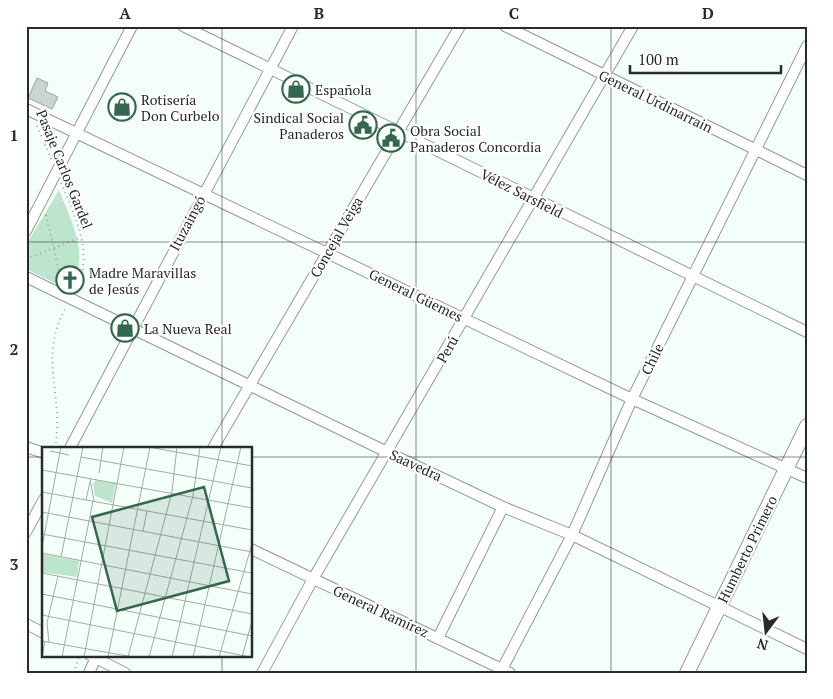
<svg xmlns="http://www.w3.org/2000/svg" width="833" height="699" font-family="'PT Serif',serif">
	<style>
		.green { fill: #bde5ce }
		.building { fill: #cbd5cf; stroke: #9ca6a0 }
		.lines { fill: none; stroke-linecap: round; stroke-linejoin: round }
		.minor-casing { stroke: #929c96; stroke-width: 12 }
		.tertiary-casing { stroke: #929c96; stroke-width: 16 }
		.path { stroke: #9ca4a0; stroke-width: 2; stroke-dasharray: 1 4; stroke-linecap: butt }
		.minor { stroke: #fff; stroke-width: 10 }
		.tertiary { stroke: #fff; stroke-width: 14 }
		.grid { fill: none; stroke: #272b29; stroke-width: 1; stroke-opacity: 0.55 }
		.labels { text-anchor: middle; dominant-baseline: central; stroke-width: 4.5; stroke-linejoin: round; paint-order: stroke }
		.poi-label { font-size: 14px; fill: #272b29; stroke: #fff; text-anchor: start }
		.street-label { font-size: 14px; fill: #272b29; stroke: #fff }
		.inset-road { fill: none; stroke: #a2aaa6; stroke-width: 1 }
		.view { fill: #33684e; fill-opacity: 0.15; stroke: #33684e; stroke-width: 2.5 }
		.inset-edge { fill: none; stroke: #272b29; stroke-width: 2.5 }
		.neatline { fill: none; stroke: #272b29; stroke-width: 2 }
		.grid-label { font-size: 16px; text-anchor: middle; font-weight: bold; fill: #272b29 }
	</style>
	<rect width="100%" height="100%" fill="#f4fff9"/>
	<!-- green -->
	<path class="green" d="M59,190c14,36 31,63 12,101l-45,-22v-24z"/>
	<!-- building -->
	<path class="building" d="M37,78l11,5 -3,8 13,6 -6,12 -24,-11z"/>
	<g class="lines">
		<!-- minor casing -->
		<g class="minor-casing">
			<path id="minor" d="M183,26l624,306
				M505,26l302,149
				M26,109l606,290 175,79
				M26,231l106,-205
				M26,277l361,175 116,55 69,28 235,114
				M26,447l18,6
				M70,448l223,-422
				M213,448l247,-422
				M26,532l18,-33
				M251,549l259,124
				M26,624l18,9
				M438,638l65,-131
				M90,655l35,18
				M89,673l8,-18
				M262,673l51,-94 320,-553
				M500,673l72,-138 60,-136 175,-353"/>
		</g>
		<!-- tertiary casing -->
		<g class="tertiary-casing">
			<path id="tertiary" d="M687,673l120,-247"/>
		</g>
		<!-- path -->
		<path class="path" d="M37,126l15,35
			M61,183c15,36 33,69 15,107
			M46,215l16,69
			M26,259l56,-22
			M55,448c10,-52 -18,-88 11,-141
			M74,673l5,-17"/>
		<!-- minor -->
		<use href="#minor" class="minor"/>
		<!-- tertiary -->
		<use href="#tertiary" class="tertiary"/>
	</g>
	<!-- grid -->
	<path class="grid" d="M222,26v422M416,26v647M611,26v647M26,242h781M26,457h18M251,457h556M222,655v18"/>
	<!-- icons -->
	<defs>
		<g id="shop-ring" transform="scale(1.4375)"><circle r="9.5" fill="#fff" stroke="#33684e" stroke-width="1.5"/><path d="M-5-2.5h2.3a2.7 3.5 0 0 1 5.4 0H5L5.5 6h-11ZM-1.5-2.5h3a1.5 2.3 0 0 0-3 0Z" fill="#33684e"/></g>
		<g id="civic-ring" transform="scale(1.4375)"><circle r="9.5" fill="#fff" stroke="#33684e" stroke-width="1.5"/><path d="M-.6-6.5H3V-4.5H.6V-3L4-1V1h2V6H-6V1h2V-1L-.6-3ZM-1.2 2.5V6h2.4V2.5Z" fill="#33684e"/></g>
		<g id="church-ring" transform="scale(1.4375)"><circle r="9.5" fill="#fff" stroke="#33684e" stroke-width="1.5"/><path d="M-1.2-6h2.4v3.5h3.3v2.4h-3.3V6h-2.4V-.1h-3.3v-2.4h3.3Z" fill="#33684e"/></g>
	</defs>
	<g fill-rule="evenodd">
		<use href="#shop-ring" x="296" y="89"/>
		<use href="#shop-ring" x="122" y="107"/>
		<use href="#civic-ring" x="363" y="125"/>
		<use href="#civic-ring" x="391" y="138"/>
		<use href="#church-ring" x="70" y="280"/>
		<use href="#shop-ring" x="125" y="328"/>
	</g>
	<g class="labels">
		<!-- poi labels -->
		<g class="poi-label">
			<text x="315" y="89">Española</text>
			<text x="141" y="99">Rotisería<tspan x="141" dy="16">Don Curbelo</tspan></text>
			<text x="344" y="117" text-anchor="end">Sindical Social<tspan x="344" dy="16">Panaderos</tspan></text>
			<text x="410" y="130">Obra Social<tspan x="410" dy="16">Panaderos Concordia</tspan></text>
			<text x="89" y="272">Madre Maravillas<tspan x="89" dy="16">de Jesús</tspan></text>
			<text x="144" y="328">La Nueva Real</text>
		</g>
		<!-- street labels -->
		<g class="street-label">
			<text transform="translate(656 101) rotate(26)">General Urdinarrain</text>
			<text transform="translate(65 169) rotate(68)">Pasaje Carlos Gardel</text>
			<text transform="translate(522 193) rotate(27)">Vélez Sarsfield</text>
			<text transform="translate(187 223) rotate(-62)">Ituzaingó</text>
			<text transform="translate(336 237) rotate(-60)">Concejal Veiga</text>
			<text transform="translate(416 295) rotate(26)">General Güemes</text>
			<text transform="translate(447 349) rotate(-60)">Perú</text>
			<text transform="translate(652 359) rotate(-64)">Chile</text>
			<text transform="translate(416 465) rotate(25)">Saavedra</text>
			<text transform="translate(747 549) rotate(-64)">Humberto Primero</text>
			<text transform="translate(381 611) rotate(25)">General Ramírez</text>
		</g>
	</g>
	<!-- overview -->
	<g transform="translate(42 447)">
		<rect width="210" height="210" fill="#f4fff9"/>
		<path d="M55,33l19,3 -4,20 -17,-7 -2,-13zM1,107l36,7 -2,16 -35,-5z" fill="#bde5ce"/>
		<path class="inset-road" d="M107,0l103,19M8,4l19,4M39,10l171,31M0,23l210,38M57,26l4,-26M48,32l4,22M0,45l210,38M44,53l4,-18M0,65l210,40M101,84l4,-20M0,87l210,39M0,100l19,-100M0,106l210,41M19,110l22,-110M0,126l210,41M0,147l210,42M0,168l208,42M0,194l91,16M7,195l-2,-19 11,-47M0,210l3,-16M20,210l31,-156M42,210l40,-210M66,210l42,-210M86,210l44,-165 5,-45M107,210l44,-161 7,-49M130,210l49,-210M151,210l48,-210M177,210l33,-113M200,210l10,-36"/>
		<path class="view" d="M162,40l25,94 -112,30 -25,-94z"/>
		<rect width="210" height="210" class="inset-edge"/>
	</g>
	<!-- border -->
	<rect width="833" height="699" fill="none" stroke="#ffffff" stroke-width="55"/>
	<!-- north arrow -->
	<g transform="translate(766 632) rotate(195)" stroke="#ffffff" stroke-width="4" paint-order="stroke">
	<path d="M0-4L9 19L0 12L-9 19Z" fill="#272b29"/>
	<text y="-8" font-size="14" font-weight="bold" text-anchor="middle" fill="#272b29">N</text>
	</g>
	<!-- scale -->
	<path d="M630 65v8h151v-8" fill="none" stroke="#272b29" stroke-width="2.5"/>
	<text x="638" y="65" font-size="15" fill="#272b29" stroke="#ffffff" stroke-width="4" paint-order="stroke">100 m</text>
	<rect x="28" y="28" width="778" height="644" class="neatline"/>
	<g class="grid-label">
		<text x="125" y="19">A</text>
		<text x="319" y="19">B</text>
		<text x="514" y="19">C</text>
		<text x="708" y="19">D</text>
		<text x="14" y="141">1</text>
		<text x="14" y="355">2</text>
		<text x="14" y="570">3</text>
	</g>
</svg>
